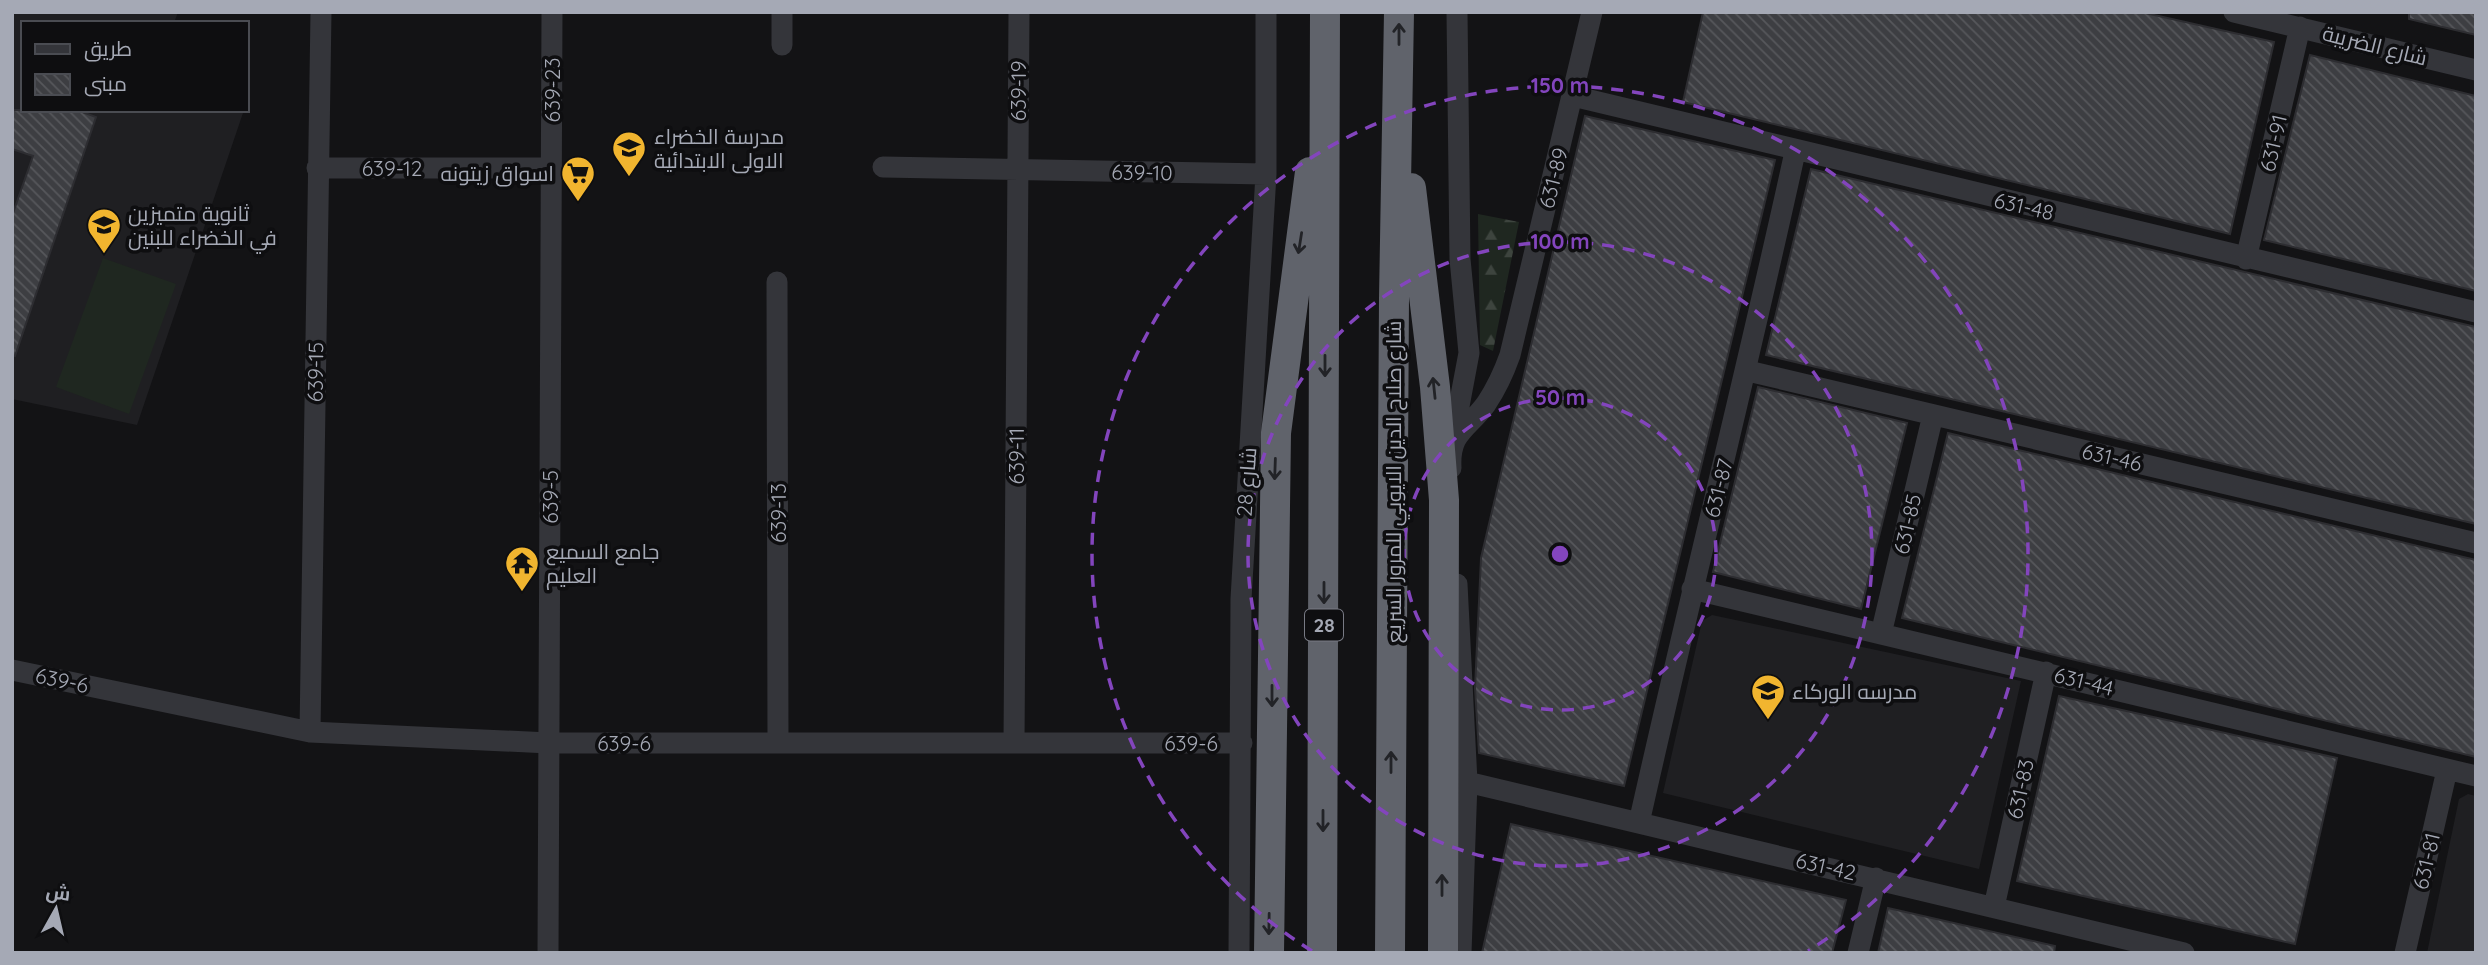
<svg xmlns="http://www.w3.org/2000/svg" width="2488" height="965" font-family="Quicksand,Cairo,sans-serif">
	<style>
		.built { fill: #1f1f22 }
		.forest { fill: url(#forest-firs) }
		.garden { fill: #1f2720 }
		.building { fill: url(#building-back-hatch); stroke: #2d2d31; stroke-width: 2 }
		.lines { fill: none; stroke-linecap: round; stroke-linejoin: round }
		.minor { stroke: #34353a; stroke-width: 21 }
		.highway { stroke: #60636b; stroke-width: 30 }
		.oneway { stroke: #222327 }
		.ring { fill: none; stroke: #8345bd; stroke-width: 3.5; stroke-dasharray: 12 9 }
		.labels { text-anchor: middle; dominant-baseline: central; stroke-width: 7; stroke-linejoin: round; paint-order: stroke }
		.shield { fill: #0e0e10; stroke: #787a84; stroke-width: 2 }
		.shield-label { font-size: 19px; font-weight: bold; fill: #a5a9b5 }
		.street-label { font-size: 21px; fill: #a5a9b5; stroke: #0e0e10 }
		.poi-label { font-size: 21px; fill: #a5a9b5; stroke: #0e0e10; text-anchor: start }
		.centre { fill: #8345bd; stroke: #0e0e10; stroke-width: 3.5 }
		.ring-label { font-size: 21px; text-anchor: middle; font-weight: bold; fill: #8345bd; stroke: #0e0e10; stroke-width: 7; stroke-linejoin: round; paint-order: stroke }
	</style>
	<defs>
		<pattern id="forest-firs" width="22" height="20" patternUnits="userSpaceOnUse" patternTransform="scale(1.75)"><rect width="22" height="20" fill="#1f2720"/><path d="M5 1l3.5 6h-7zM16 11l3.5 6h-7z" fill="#3d443e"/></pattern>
		<pattern id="building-back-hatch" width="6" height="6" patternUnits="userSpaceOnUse" patternTransform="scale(1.75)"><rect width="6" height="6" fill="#3d3e42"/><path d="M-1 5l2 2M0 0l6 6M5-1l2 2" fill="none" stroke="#56575b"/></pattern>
	</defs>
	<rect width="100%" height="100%" fill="#131315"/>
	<!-- built -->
	<path class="built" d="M12,12h166l-4,11h-151v87h221l-107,315 -125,-26z
		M1712,615l309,66 -42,188 -316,-76 39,-172z
		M2468,794l8,2v157h-49l32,-154z"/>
	<!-- forest -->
	<path class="forest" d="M1478,214l41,8 -26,129 -13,-6z"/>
	<!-- garden -->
	<path class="garden" d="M103,258l73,26 -47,130 -73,-27z"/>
	<!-- building -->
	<path class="building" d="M1703,12h438l133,30 -44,192 -547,-132z
		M2409,12h67v23l-67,-16z
		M2310,55l166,41v195l-212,-51z
		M12,110h65l19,7 -81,239 -3,-1v-139l21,-60 -21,-7z
		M1585,116l190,44 -151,626 -145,-33 -4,-65 6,-130z
		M1811,169l665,158v197l-710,-169z
		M1758,387l149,36 -46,186 -148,-37z
		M1948,433l528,127v197l-574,-139z
		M2059,696l278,62 -42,186 -278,-63z
		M1511,824l335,76 -14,53h-350z
		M1888,908l167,38 -1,7h-176z"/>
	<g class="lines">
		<!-- minor -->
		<path class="minor" d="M2234,12l242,58
			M782,45v-33
			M1573,96l903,216
			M883,167l383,7
			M317,168h234
			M2246,259l54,-232
			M777,282l1,461
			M1748,371l728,172
			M1453,438l16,-85 -9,-94 -3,-247
			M1451,468c-2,-36 16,-38 35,-64 10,-15 18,-32 24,-49l82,-343
			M1457,584l10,198 -6,171
			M1692,589l784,187
			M1881,634l52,-219
			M12,670l298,62 239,11h693
			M310,732l11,-720
			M1014,743l5,-731
			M1467,782l717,171
			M1639,823c50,-224 107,-447 156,-671
			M1994,907l52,-235
			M548,953l4,-941
			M1239,953l2,-354 25,-425v-162
			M1858,953l18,-75
			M2405,953l42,-183"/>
		<!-- highway -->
		<path class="highway" d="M1411,188l24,199 9,113 -1,453
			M1269,953l7,-520 34,-261
			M1322,953l3,-941
			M1390,953l4,-655 5,-286"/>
	</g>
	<!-- one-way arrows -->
	<defs><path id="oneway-shaft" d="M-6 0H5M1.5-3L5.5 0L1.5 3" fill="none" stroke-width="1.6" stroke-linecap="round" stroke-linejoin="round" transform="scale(1.75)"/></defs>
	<g class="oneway">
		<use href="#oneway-shaft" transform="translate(1399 34) rotate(-90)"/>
		<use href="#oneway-shaft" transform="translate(1300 243) rotate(99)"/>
		<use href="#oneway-shaft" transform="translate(1325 366) rotate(90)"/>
		<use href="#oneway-shaft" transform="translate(1434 388) rotate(-96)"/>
		<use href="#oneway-shaft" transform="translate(1275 469) rotate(92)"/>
		<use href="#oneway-shaft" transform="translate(1324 593) rotate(90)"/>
		<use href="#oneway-shaft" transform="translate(1272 696) rotate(90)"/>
		<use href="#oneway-shaft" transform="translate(1391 762) rotate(-90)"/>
		<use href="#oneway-shaft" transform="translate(1323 821) rotate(90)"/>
		<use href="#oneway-shaft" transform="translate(1442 885) rotate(-90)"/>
		<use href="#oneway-shaft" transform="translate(1269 924) rotate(91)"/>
	</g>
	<!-- distance rings -->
	<g class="ring">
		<circle cx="1560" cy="554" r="156"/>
		<circle cx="1560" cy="554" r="312"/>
		<path d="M1312 951A468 468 0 1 1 1808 951"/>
	</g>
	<!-- icons -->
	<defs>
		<g id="school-pin" transform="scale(1.75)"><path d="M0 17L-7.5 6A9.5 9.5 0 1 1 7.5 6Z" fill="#f1b52f" stroke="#0e0e10"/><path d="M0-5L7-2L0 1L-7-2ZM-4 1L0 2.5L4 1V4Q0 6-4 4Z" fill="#111"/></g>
		<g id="supermarket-pin" transform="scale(1.75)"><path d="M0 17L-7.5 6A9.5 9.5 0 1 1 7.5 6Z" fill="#f1b52f" stroke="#0e0e10"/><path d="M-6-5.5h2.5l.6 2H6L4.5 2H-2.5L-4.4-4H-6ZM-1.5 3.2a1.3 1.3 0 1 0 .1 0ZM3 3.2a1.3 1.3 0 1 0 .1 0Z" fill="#111"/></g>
		<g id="temple-pin" transform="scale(1.75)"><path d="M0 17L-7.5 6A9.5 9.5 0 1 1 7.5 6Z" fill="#f1b52f" stroke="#0e0e10"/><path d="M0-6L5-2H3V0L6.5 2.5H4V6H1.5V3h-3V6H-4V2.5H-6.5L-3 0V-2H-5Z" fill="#111"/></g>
	</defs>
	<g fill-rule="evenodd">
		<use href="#school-pin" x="629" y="148"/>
		<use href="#supermarket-pin" x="578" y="173"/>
		<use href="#school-pin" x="104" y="225"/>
		<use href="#temple-pin" x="522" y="563"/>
		<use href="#school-pin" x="1768" y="691"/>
	</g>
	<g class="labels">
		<!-- shield labels -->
		<rect class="shield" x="1305" y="609.5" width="38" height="31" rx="5"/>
		<g class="shield-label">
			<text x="1324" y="625">28</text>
		</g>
		<!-- street labels -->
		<g class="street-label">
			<text transform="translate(2375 45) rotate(14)">شارع الضريبة</text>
			<text transform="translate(552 90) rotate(-90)">639-23</text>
			<text transform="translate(1018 91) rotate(-90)">639-19</text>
			<text transform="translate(2273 143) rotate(-77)">631-91</text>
			<text x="392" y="168">639-12</text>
			<text transform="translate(1142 172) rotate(1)">639-10</text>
			<text transform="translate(1553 178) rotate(-76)">631-89</text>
			<text transform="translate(2024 206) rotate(13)">631-48</text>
			<text transform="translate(315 372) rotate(-89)">639-15</text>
			<text transform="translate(1016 456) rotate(-90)">639-11</text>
			<text transform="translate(2112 457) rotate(13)">631-46</text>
			<text transform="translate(1246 482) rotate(-86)">شارع 28</text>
			<text transform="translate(1393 482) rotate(-90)">شارع صلاح الدين الايوبي للمرور السريع</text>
			<text transform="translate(1718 488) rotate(-76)">631-87</text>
			<text transform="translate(550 497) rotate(-90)">639-5</text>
			<text transform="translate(778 513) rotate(-90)">639-13</text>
			<text transform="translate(1907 524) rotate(-77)">631-85</text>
			<text transform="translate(62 680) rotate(12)">639-6</text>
			<text transform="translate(2084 681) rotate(14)">631-44</text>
			<text x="624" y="743">639-6</text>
			<text x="1191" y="743">639-6</text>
			<text transform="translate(2020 789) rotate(-78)">631-83</text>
			<text transform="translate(2426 861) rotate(-77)">631-81</text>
			<text transform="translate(1826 866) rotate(13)">631-42</text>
		</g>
		<!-- poi labels -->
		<g class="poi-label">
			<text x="654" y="136">مدرسة الخضراء<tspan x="654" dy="24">الاولى الابتدائية</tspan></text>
			<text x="554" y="173" text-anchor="end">اسواق زيتونه</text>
			<text x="128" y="213">ثانوية متميزين<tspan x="128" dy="24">في الخضراء للبنين</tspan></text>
			<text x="546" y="551">جامع السميع<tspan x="546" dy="24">العليم</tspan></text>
			<text x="1792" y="691">مدرسه الوركاء</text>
		</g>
	</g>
	<circle cx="1560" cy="554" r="10" class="centre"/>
	<g class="ring-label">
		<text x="1560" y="93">150 m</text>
		<text x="1560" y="249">100 m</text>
		<text x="1560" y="405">50 m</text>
	</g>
	<!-- border -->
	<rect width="2488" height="965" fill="none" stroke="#a5a9b5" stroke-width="28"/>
	<!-- legend -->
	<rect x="21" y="21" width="228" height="91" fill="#0e0e10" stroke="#4a4c52" stroke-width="2"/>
	<rect x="35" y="44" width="35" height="10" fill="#34353a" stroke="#4a4c52" stroke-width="2"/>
	<text x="84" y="56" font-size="21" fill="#a5a9b5">طريق</text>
	<rect x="35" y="74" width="35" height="21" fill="url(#building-back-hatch)" stroke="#4a4c52" stroke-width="2"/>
	<text x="84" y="91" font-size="21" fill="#a5a9b5">مبنى</text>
	<!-- north arrow -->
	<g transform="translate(56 909) rotate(8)" stroke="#0e0e10" stroke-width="5" paint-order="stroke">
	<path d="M0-5L12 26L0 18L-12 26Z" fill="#a5a9b5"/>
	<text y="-10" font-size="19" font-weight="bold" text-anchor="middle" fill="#a5a9b5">ش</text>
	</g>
</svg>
